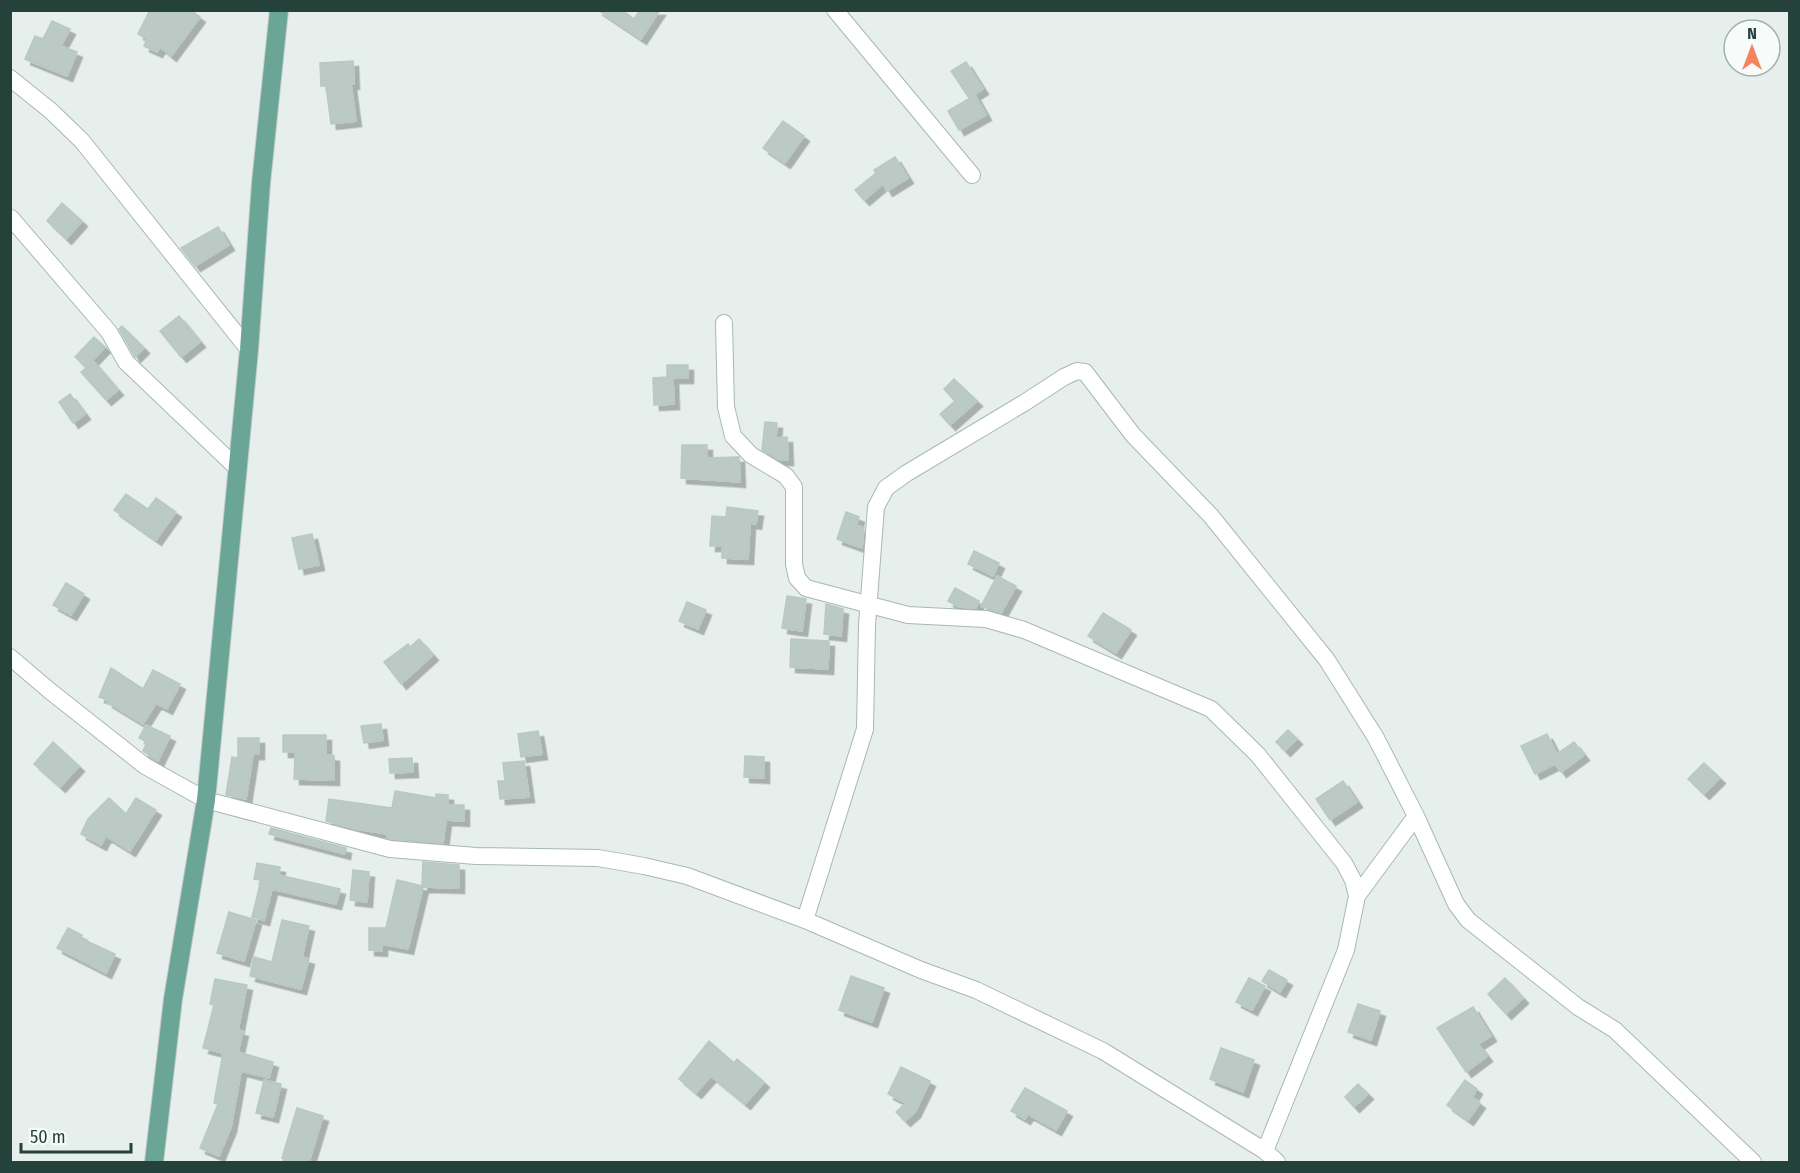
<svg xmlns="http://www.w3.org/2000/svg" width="1800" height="1173" font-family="'Fira Sans Condensed',sans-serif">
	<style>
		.building { fill: #bbcac4; stroke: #b8c9c2; stroke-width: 1.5; filter: url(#shadow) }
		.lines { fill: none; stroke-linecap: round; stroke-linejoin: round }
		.minor-casing { stroke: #a8b8b2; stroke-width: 18 }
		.major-casing { stroke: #c2cac8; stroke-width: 20 }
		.minor { stroke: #fff; stroke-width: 16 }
		.major { stroke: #6aa596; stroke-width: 18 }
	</style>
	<defs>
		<filter id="shadow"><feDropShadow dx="5.5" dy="5.5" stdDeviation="0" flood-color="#0004"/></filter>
	</defs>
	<rect width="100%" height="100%" fill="#e6efeb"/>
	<!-- building -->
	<path class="building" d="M150,10h40l10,7 -29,39 -11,-9 -3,5 -13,-6 3,-7 -9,-5z
		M598,10h24l12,9 6,-9h20l-19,29z
		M52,21l18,8 -9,17 16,6 -10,24 -42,-17 10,-23 8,3z
		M353,61l1,23h-3l5,37 -25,3 -5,-38h-5l-1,-23z
		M966,62l17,27 -14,9 -18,-27z
		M975,95l11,20 -27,15 -11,-19z
		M783,121l21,15 -19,27 -22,-15z
		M895,157l13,21 -21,13 -4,-7 -19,16 -9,-10 21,-17 -2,-3z
		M62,203l20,18 -16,18 -19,-18z
		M218,227l11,18 -34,21 -14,-18z
		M179,316l21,26 -19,15 -21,-26z
		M122,326l22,22 -9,9 -16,-28z
		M94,337l11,10 -19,20 -11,-10z
		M94,362l24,28 -12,10 -25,-28z
		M667,365h21v13h-15l1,26 -20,1 -1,-27 17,-1h-3z
		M954,379l23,22 -27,24 -10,-11 15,-13 -11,-12z
		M70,394l15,20 -12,9 -14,-21z
		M765,422l12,1 -1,15 11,-1 1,23h-8l-18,-10z
		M682,445h25v13l32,-1 1,25 -59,-4z
		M126,494l22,15 8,-11 20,14 -20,28 -42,-30z
		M727,507l31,4 -2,13 -6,-1 -2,36 -26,-1v-12h-12l2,-30 14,1z
		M846,512l13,5 -3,9 8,1 -2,21 -25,-9z
		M312,534l7,31 -20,4 -7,-31z
		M974,551l25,12 -6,13 -25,-12z
		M997,576l19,10 -15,27 -20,-7z
		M66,583l18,11 -13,21 -18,-10z
		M955,588l24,13 -3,7 -17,-1 -11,-6z
		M787,596l19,3 -4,32 -20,-3z
		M687,602l19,8 -8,19 -19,-8z
		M826,604l17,5 -2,27 -17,-2z
		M1103,613l28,17 -15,23 -28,-17z
		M419,639l14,16 -32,29 -17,-22 24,-18 2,3z
		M791,639l38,2 -1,28 -38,-2z
		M111,668l32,21 10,-19 27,14 -13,25 -11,-6 -13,21 -36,-22 1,-2 -9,-3z
		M381,724l2,16 -19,3 -3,-17z
		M146,725l24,11 -12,25 -15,-10 4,-9 -8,-4z
		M1288,730l9,9 -12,12 -9,-9z
		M538,731l4,23 -21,3 -3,-23z
		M1547,734l10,20 17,-12 10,13 -23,17 -6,-8 -20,10 -14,-28z
		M283,735h43v20l8,1v24l-40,-1 1,-27h-12z
		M238,738h21v16h-6l-7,45 -20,-4 6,-38 6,1z
		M53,742l26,24 -19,21 -26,-23z
		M745,756l19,1v21l-20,-1z
		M412,758l1,14 -23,1 -1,-14z
		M524,761l5,36 -29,2 -2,-18h7l-2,-18z
		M1704,763l16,15 -16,16 -16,-15z
		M1343,781l14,21 -27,18 -14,-21z
		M395,791l41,7v-4l12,1v10h16v16l-18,-1 -3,23 -51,-4 -5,-2 1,-3 -33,-5 -29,-8 3,-22 63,9z
		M109,798l17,16 10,-16 20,12 -26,41 -24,-15 -5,9 -20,-11 7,-15z
		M271,828l75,20 -1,6 -76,-20z
		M423,862l36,3v23l-36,-1 -15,62 -26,-5v7l-13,-1v-22h17l11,-48 25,6z
		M257,863l23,4 -1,8 61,14 -4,15 -64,-15 -8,31 -12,-3 9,-37 -7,-1z
		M353,870l16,2 -2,30 -17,-2z
		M229,912l27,8 -12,41 -27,-8z
		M282,920l27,6 -7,31 7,2 -8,30 -51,-13 4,-19 18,5z
		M68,928l14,7 -2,3 35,16 -9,19 -49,-25z
		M1269,970l18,10 -7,12 -18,-11z
		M851,976l33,12 -12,34 -33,-12z
		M1249,978l16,8 -13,24 -16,-8z
		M1505,978l18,20 -17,16 -18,-20z
		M215,979l32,6 -9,45 5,1 -5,21 35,10 -4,16 -28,-7 -10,56 -12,29 -19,-8 18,-44 -4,-1 9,-50 -20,-5 11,-43 -4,-1z
		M1358,1004l22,7 -9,29 -23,-8z
		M1473,1007l18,29 -13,8 9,12 -21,16 -29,-44z
		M709,1041l25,22 3,-4 27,23 -19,22 -34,-28 -15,17 -17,-14z
		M1221,1048l33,12 -11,32 -33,-13z
		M901,1067l29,14 -15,31 -10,9 -9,-9 10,-9 -18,-9z
		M264,1080l17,4 -8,33 -17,-4z
		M1465,1080l12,9 -5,8 8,6 -12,17 -21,-15z
		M1358,1084l10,10 -14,13 -9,-10z
		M1025,1088l42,23 -11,19 -28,-16 -3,5 -14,-8z
		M297,1108l26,8 -14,46h-26l1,-3 -2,-1z"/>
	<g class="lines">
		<!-- minor casing -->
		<g class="minor-casing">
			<path id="minor" d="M835,10l137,165
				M10,78l41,33 31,30 167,209
				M11,218l98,114 17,30 111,106
				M724,323l2,84 7,29 18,19 35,21 8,11v77l3,14 9,10 102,27 78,4 38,11 187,79 47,46 86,108 9,17 4,16 -11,54 -81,201
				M10,657l40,34 95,75 61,34 184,49 86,7 122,2 46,8 43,10 118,44 116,50 55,20 127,61 162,100 12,11
				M1357,896l59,-80
				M805,920l60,-191 2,-104 9,-118 10,-19 21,-15 117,-70 40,-26 13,-6 8,1 48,63 78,81 116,144 49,78 40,78 40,88 12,16 110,87 37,23 138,132"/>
		</g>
		<!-- major casing -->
		<g class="major-casing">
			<path id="major" d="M154,1162l19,-163 33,-199 43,-450 12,-167 18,-173"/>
		</g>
		<!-- minor -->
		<use href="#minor" class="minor"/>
		<!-- major -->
		<use href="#major" class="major"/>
	</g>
	<!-- border -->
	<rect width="1800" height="1173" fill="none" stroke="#24423a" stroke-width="24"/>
	<!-- north arrow -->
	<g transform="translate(1752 48)"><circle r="28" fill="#f7fbf9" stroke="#a3b1ad" stroke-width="1.5"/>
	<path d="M0-4.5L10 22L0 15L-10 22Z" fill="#f4845f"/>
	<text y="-9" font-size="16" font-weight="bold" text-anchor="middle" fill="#24423a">N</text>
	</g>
	<!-- scale -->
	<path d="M21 1143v9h110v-9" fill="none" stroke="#24423a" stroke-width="3"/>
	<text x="30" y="1143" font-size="18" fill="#24423a" stroke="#f7fbf9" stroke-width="4.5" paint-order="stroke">50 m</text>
</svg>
